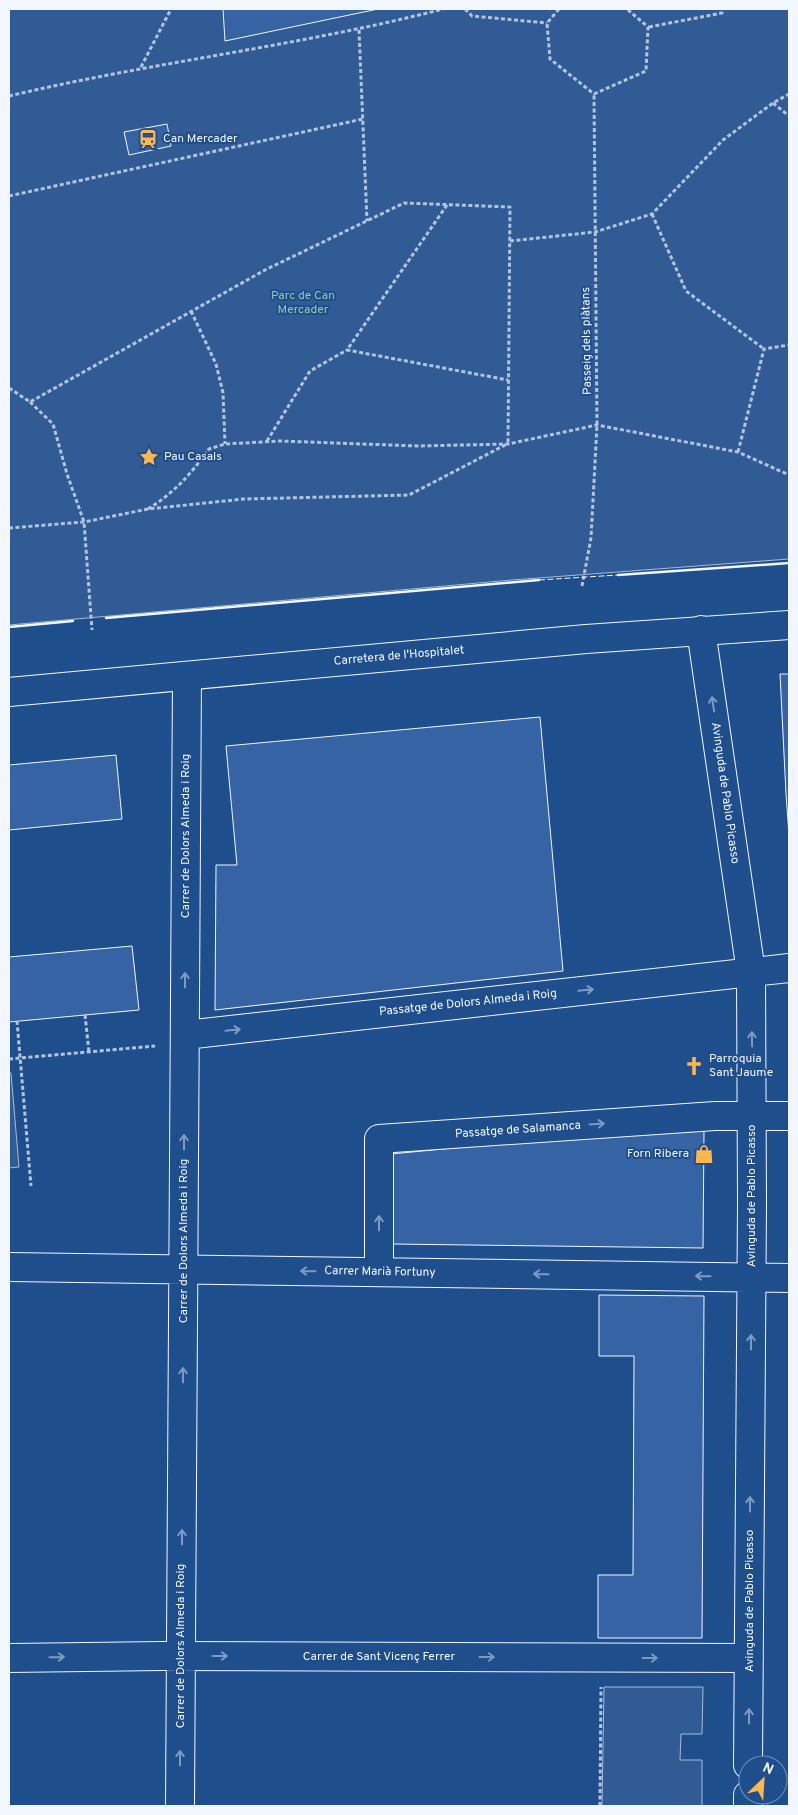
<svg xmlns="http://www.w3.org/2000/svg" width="798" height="1815" font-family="Overpass,sans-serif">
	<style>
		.green { fill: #305b95; stroke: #a8bbd7 }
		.building { fill: #3563a3; stroke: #f2f6ff }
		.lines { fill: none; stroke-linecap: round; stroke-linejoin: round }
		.minor-casing { stroke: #f2f6ff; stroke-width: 30 }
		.major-casing { stroke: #f2f6ff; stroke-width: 30 }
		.path { stroke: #b3c4dc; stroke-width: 3; stroke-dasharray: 4 2.5; stroke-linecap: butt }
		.minor { stroke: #1f4e8c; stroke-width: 28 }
		.major { stroke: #1f4e8c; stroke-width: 28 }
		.fence { stroke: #f2f6ff; stroke-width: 1; stroke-dasharray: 6 2.5; stroke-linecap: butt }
		.wall { stroke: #f2f6ff; stroke-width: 2.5 }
		.oneway { stroke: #7e9ac0 }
		.labels { text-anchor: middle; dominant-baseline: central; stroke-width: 4; stroke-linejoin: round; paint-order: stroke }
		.poi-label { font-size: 12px; fill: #f2f6ff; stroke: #1f4e8c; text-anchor: start }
		.park-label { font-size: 12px; fill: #97c8a6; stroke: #1f4e8c }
		.street-label { font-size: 12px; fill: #f2f6ff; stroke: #1f4e8c }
	</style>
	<rect width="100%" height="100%" fill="#1f4e8c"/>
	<!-- green -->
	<path class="green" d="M9,9h780v550l-277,21 -503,45z
		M9,1073h2l8,94 -10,1z
		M604,1687h99l-1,47h-21l-1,26h22v46h-100z"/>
	<!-- building -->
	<path class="building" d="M223,9h155l-153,32z
		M167,124l4,22 -42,9 -5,-23z
		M780,674h9v161l-3,-41z
		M540,717l23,254 -348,39 1,-145h21l-11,-119z
		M116,755l6,64 -113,11v-65z
		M132,946l7,64 -130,12v-65z
		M704,1131l-1,117 -311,-4 -1,-90 135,-13z
		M599,1295l105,1 -2,342h-104v-63h35l1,-219h-35z"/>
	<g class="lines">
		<!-- minor casing -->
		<g class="minor-casing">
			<path id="minor" d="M701,630l50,342 1,232 -4,561
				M185,1035l604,-67
				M9,1267l780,11
				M379,1272v-133l336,-23h74
				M9,1658l154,-2 586,2
				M180,1806l7,-1130
				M748,1806v-11"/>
		</g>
		<!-- major casing -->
		<g class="major-casing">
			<path id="major" d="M9,692l577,-53 203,-14"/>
		</g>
		<!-- path -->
		<path class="path" d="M465,9l7,7 75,7
			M559,9l-12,14 3,36 44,35
			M649,27l73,-14 2,-4
			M359,30l8,191
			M141,67l30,-58
			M594,94l52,-23 2,-44 -21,-18
			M9,96c144,-34 291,-50 434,-87
			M773,103l16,13
			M9,196l354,-77
			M447,205l-100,145 161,30
			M652,214l34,77 78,58
			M510,241l85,-9 57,-18 71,-74 50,-37 16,-9
			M191,311l25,53 7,29 2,51
			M9,388l21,14 235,-132 139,-67 106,4 -2,237
			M30,402l23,22 14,50 17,48 8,108
			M267,441l43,-70 37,-21
			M738,452l26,-103 25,-4
			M148,509c27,-17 42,-34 61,-60l16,-5 55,-3 138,5 90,-2 89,-19 141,27 51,23
			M9,528l75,-6 64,-13 96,-10 165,-4 98,-51
			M582,586l9,-48 6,-113 -3,-331
			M85,1015l4,37
			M17,1021l14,165
			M9,1059l146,-13
			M600,1806l1,-119"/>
		<!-- minor -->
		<use href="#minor" class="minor"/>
		<!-- major -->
		<use href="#major" class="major"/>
		<!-- fence -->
		<path class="fence" d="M539,580l79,-5"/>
		<!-- wall -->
		<path class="wall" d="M618,575l171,-12
			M106,618l433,-38
			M9,627l64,-6"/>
	</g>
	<!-- one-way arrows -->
	<defs><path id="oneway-shaft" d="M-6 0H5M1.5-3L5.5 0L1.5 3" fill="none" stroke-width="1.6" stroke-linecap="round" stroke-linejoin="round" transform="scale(1.25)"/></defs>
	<g class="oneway">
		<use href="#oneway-shaft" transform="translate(713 704) rotate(-99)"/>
		<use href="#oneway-shaft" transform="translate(185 980) rotate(-90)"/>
		<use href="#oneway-shaft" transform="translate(586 990) rotate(-6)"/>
		<use href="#oneway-shaft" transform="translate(233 1030) rotate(-6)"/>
		<use href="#oneway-shaft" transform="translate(752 1039) rotate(-91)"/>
		<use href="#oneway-shaft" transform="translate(597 1124) rotate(-4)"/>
		<use href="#oneway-shaft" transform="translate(184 1142) rotate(-90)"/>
		<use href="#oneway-shaft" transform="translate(379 1223) rotate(-90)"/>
		<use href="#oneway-shaft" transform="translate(308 1271) rotate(-179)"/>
		<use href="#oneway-shaft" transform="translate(541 1274) rotate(-179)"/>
		<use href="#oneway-shaft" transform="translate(703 1276) rotate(-179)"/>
		<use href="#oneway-shaft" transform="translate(751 1342) rotate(-90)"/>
		<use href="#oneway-shaft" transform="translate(183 1375) rotate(-90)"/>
		<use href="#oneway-shaft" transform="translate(750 1504) rotate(-90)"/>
		<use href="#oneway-shaft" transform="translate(182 1537) rotate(-90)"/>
		<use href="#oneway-shaft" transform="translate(220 1656)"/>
		<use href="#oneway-shaft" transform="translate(57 1657) rotate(-1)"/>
		<use href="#oneway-shaft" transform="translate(487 1657)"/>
		<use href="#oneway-shaft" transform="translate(650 1658)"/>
		<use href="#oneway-shaft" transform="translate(749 1716) rotate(-90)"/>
		<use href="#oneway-shaft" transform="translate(180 1758) rotate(-90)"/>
	</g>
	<!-- icons -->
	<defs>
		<g id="station-bare" transform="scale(1.5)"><path d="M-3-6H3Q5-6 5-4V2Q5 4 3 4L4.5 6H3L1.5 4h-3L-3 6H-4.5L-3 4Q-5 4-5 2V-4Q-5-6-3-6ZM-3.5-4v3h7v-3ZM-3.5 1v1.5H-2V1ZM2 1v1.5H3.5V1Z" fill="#ffb74d" stroke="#1f4e8c" stroke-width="2.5" paint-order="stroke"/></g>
		<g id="sight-bare" transform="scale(1.5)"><path d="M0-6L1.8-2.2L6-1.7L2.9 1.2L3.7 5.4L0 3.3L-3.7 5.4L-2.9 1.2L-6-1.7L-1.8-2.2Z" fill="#ffb74d" stroke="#1f4e8c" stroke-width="2.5" paint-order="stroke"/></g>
		<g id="church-bare" transform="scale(1.5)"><path d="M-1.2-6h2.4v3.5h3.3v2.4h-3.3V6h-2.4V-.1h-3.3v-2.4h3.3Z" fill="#ffb74d" stroke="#1f4e8c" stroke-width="2.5" paint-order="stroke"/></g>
		<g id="shop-bare" transform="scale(1.5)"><path d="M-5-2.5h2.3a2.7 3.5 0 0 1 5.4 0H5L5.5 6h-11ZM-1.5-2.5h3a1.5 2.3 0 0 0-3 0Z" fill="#ffb74d" stroke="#1f4e8c" stroke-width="2.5" paint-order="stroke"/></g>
	</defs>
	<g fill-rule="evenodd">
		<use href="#station-bare" x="148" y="139"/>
		<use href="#sight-bare" x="149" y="457"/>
		<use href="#church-bare" x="694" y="1066"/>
		<use href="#shop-bare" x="704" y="1154"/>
	</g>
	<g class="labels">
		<!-- poi labels -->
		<g class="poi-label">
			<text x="163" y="139">Can Mercader</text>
			<text x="164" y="457">Pau Casals</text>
			<text x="709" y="1059">Parroquia<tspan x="709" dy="14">Sant Jaume</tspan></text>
			<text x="689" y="1154" text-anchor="end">Forn Ribera</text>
		</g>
		<!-- park labels -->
		<g class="park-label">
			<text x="303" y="296">Parc de Can<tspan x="303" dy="14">Mercader</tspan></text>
		</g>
		<!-- street labels -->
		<g class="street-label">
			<text transform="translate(587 341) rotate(-91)">Passeig dels plàtans</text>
			<text transform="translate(399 656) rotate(-5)">Carretera de l'Hospitalet</text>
			<text transform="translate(725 793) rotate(82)">Avinguda de Pablo Picasso</text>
			<text transform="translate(186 836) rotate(-90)">Carrer de Dolors Almeda i Roig</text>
			<text transform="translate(468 1003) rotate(-6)">Passatge de Dolors Almeda i Roig</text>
			<text transform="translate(518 1130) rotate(-4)">Passatge de Salamanca</text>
			<text transform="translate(752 1196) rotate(-90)">Avinguda de Pablo Picasso</text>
			<text transform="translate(184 1241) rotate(-90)">Carrer de Dolors Almeda i Roig</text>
			<text transform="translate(380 1272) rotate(1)">Carrer Marià Fortuny</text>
			<text transform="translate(750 1601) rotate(-90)">Avinguda de Pablo Picasso</text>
			<text transform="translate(181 1646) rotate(-90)">Carrer de Dolors Almeda i Roig</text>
			<text x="379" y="1657">Carrer de Sant Vicenç Ferrer</text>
		</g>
	</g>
	<!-- border -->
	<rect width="798" height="1815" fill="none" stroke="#f2f6ff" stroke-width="20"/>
	<!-- north arrow -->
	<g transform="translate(763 1780) rotate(25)"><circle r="24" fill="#1f4e8c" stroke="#7391ba"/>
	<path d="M0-4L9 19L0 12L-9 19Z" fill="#ffb74d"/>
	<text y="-8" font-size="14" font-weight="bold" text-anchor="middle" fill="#f2f6ff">N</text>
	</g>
</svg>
